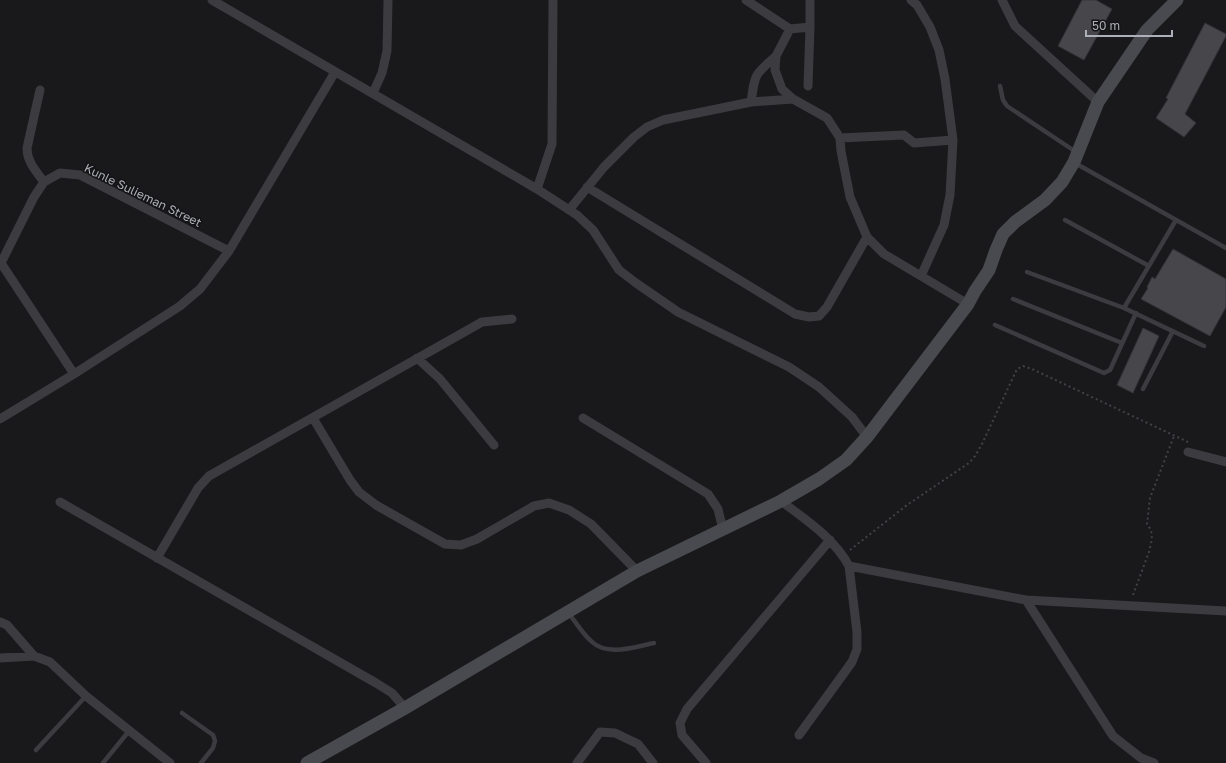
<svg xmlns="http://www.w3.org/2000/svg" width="1226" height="763" font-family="'Golos Text',sans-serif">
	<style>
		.building { fill: #46464b; stroke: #343337 }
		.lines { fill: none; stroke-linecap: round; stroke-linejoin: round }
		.path { stroke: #414246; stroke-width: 2; stroke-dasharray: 2 3; stroke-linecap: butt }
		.lane { stroke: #3b3b40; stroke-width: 4.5 }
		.street { stroke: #3b3b40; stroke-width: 9 }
		.secondary { stroke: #494a4f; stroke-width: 13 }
		.labels { text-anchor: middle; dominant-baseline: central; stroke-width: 3; stroke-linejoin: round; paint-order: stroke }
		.street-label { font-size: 12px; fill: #adb0b9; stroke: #141416 }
	</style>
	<rect width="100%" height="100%" fill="#19191b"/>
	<!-- building -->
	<path class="building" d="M1082,0h14l16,9 -28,51 -26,-14z
		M1205,23l21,11v2l-41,78 11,9 -12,14 -28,-19 12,-19 -2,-1z
		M1173,249l53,30v28l-16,29 -69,-37 7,-11 -1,-1 5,-10 3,2z
		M1143,328l16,8 -26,57 -16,-8z"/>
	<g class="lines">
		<!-- path -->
		<path class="path" d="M850,550l57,-45 62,-42 6,-7 7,-12 35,-75 6,-3 9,3 156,73
			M1133,595l16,-43 3,-13 -1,-9 -4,-6 3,-26 24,-62"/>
		<!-- lane -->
		<path class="lane" d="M1000,86l3,14 4,6 69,46
			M1075,163l151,85
			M1065,220l84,46
			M1027,272l97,36 52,-88
			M1013,299l109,44
			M1124,308l80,38
			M995,325l109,48 6,-3 26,-57
			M1143,389l30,-58
			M569,614c7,8 13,19 22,27 16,16 43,6 63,2
			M182,713l31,22 2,6 -2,7 -12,15
			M36,750l50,-54
			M103,763l26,-32"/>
		<!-- street -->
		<path class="street" d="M212,0l325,189 40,26 16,15 26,40 17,13 42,29 111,55 30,20 33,30 15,20
			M746,0l44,29 20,-2v-27
			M911,0l6,5 13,22 9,23 6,29 8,61 -3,55 -6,30 -23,51
			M1002,0l13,26 83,76
			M790,29l-14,27 -1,14 7,19 11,10 34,19 13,20 1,13 9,46 17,40 17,17 84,50
			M808,86l2,-59
			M40,90l-13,58c0,14 9,23 17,34
			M373,93l9,-20 5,-22 1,-51
			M751,102c4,-28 3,-27 25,-46
			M840,138l64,-3 10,8 39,-3
			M587,187l208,127 14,3 10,-1 8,-9 40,-70
			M537,189l15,-45 1,-144
			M569,210l35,-43 30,-30 13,-10 16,-7 49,-10 39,-8 42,-3
			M1,263l73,111
			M0,265l34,-68 10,-15 16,-9 20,2 149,76
			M417,358l23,21 54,66
			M313,418l37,62 9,12 17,13 69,39 16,1 16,-6 57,-33 15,-3 20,7 22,14 46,47
			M583,418l125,76 10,15 5,21
			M0,419l74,-45 106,-68 20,-17 29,-38 106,-179
			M1188,452l38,10
			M781,501c25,19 53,37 68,65l177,34 200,11
			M60,502l316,181 16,10 13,15
			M157,558l41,-70 11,-12 273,-154 30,-3
			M1026,600l87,136 28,22 13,5
			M0,622l7,3 27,31
			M0,658l34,-2 16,6 36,34 84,67
			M799,735l53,-73 5,-13v-17l-8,-66
			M577,763l23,-31 15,1 23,11 15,19
			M706,763l-24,-28 -2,-12 7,-14 143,-169"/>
		<!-- secondary -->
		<path class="secondary" d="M307,763l98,-55 232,-137 144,-70 38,-22 27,-19 21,-23 101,-133 7,-13 14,-21 7,-20 7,-16 12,-12 30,-22 17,-18 12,-20 24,-60 49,-72 30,-30"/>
	</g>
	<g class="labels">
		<!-- street labels -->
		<g class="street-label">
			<text transform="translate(143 195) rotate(26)">Kunle Sulieman Street</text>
		</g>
	</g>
	<!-- scale -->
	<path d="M1086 30v6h86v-6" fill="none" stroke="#adb0b9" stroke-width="2"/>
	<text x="1092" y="30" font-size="12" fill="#adb0b9" stroke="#141416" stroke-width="3" paint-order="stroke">50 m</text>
</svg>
